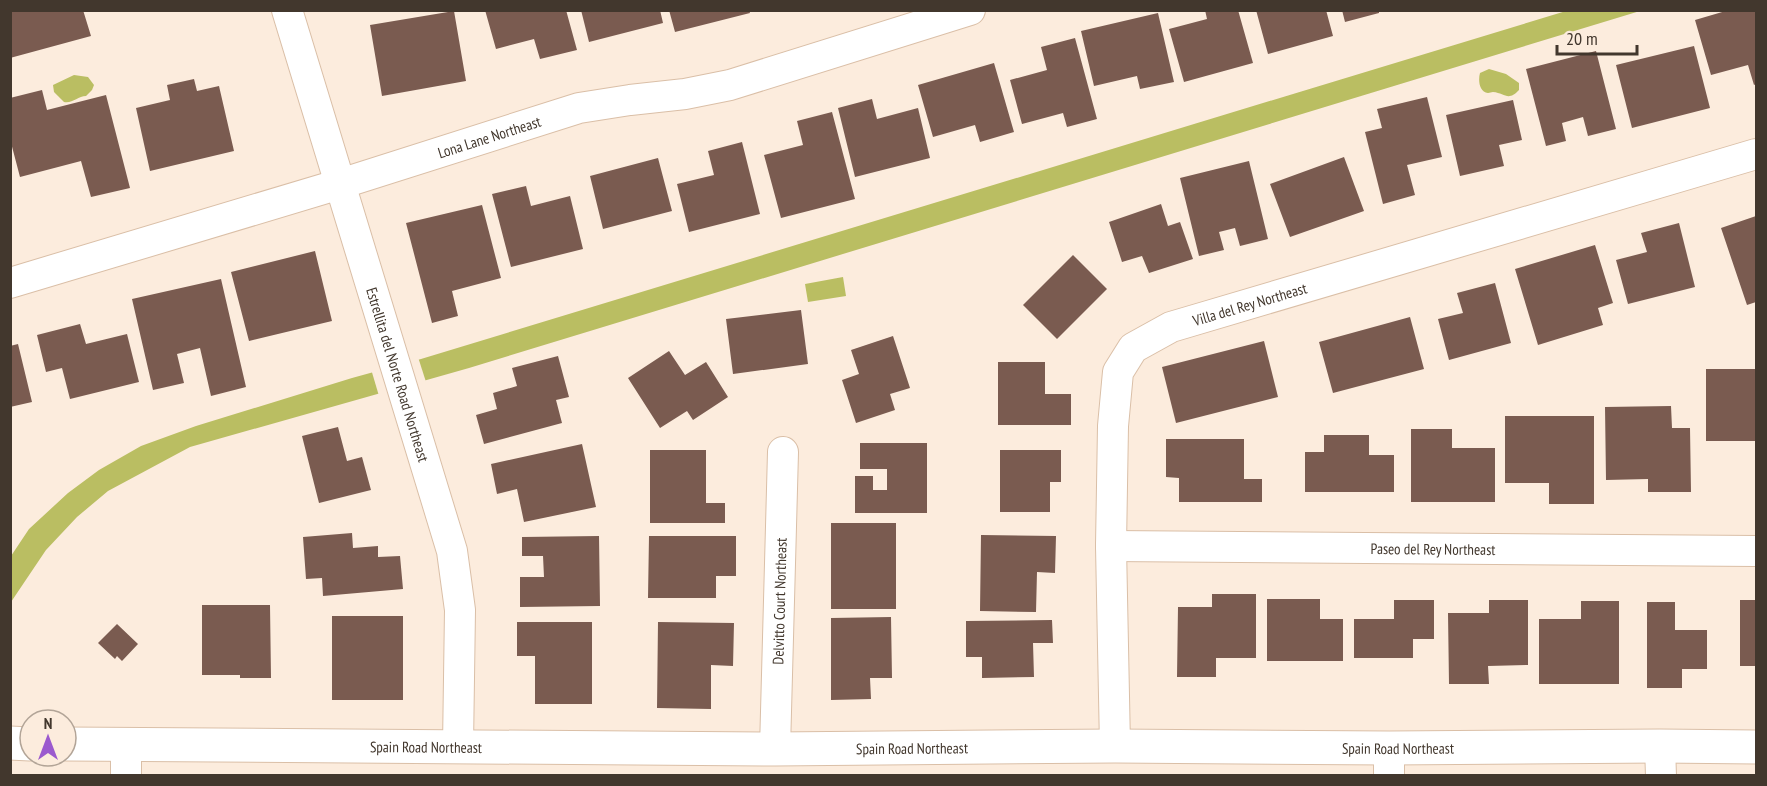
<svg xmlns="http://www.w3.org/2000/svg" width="1767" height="786" font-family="'PT Sans Narrow',sans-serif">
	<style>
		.water { fill: #babe62 }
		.pier { fill: #fcecdd }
		.building { fill: #7a5b50 }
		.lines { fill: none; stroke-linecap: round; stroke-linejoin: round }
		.minor-casing { stroke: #dabfa7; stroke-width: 32 }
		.tertiary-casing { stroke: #dabfa7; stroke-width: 35 }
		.minor { stroke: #fff; stroke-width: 30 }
		.tertiary { stroke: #fff; stroke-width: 33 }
		.labels { text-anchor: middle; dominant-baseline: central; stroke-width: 6; stroke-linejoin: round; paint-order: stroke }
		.street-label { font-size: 15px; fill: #42372d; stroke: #fcecdd }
	</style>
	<rect width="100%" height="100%" fill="#fcecdd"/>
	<!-- water -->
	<path class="water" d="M1566,11h74l-1171,357 -279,79 -82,44 -31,26 -31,33 -35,52v-46l18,-27 39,-36 31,-23 42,-24 55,-20 156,-48 69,-19z
		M1489,69l17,5 13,9v7c-11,12 -14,3 -26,2 -2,0 -3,1 -5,1 -9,-1 -10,-13 -8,-20z
		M74,75l14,2 6,8 -2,5 -6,6c-8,0 -14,8 -22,6l-10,-10 -1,-7z
		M843,277l3,19 -38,6 -3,-18z"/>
	<!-- pier -->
	<path class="pier" d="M418,357l8,25 -47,14 -8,-27z"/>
	<!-- building -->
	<path class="building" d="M10,10h73l8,26 -81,22z
		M485,10h81l11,40 -37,9 -6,-20 -38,10z
		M581,10h79l3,13 -74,19z
		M669,10h80l1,3 -75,19z
		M1205,10h33l15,53 -69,19 -15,-53 38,-10z
		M1256,10h70l7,26 -65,18z
		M1342,10h37v3l-34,9z
		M1729,10h27v74l-2,1 -6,-20 -37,10 -16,-55z
		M454,11l12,70 -84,15 -12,-71z
		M1158,13l16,69 -34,7 -3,-13 -43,10 -13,-55z
		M1075,38l22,81 -30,8 -4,-14 -41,11 -12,-44 37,-10 -6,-23z
		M1694,46l16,62 -78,20 -16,-63z
		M1596,51l20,78 -28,7 -5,-19 -21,6 4,18 -20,5 -20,-77z
		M994,63l20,69 -34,10 -5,-17 -42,12 -15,-52z
		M194,79l3,12 22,-5 15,65 -84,20 -14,-63 34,-8 -3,-15z
		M42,90l5,20 59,-15 24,93 -39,9 -10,-36 -61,16 -10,-38v-41z
		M1427,97l15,60 -35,8 8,30 -32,9 -18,-72 17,-4 -5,-19z
		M872,99l5,20 41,-11 12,50 -75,19 -17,-69z
		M1513,100l9,40 -23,5 5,21 -44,10 -14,-61z
		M832,112l23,87 -74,19 -17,-63 39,-10 -6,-24z
		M742,142l18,72 -71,18 -12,-48 37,-9 -6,-24z
		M1344,157l20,54 -74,26 -20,-53z
		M658,158l14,53 -69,18 -13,-53z
		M1249,161l19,78 -28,7 -5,-18 -16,4 5,18 -25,6 -19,-78z
		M526,186l5,20 39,-10 13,53 -72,18 -19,-73z
		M1161,204l7,22 12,-4 13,37 -44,14 -7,-17 -20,6 -13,-40z
		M482,205l19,73 -49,13 6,25 -26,7 -26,-100z
		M1756,216v86l-9,3 -26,-77z
		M1679,223l16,64 -67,17 -12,-44 31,-8 -6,-19z
		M1595,245l18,58 -15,5 5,17 -65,20 -23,-76z
		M315,251l17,70 -83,20 -18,-69z
		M1073,255l34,34 -50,50 -34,-34z
		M221,279l25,108 -35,9 -11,-48 -23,6 7,29 -31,7 -21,-91z
		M1495,283l16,60 -62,17 -11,-41 25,-6 -6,-20z
		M801,310l7,54 -75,10 -7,-55z
		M1410,317l14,52 -91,24 -14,-51z
		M80,324l6,20 41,-10 12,48 -69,17 -8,-31 -16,4 -9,-37z
		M893,336l17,52 -20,6 5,16 -39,13 -14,-43 17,-6 -8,-24z
		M1264,341l14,56 -102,26 -14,-56z
		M18,344l14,58 -22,5v-61z
		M669,351l16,24 21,-13 22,35 -35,23 -6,-9 -27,17 -32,-50z
		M558,356l11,41 -13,3 6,23 -78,21 -8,-29 21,-6 -4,-16 24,-7 -5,-18z
		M998,362h47v32h26v31h-73z
		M1706,369h50v72h-50z
		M1671,406l1,22h18l1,64h-43v-13l-42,1 -1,-73z
		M1505,416h89v88h-45v-21h-44z
		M338,427l9,34 15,-4 9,33 -52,13 -17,-67z
		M1411,429h41v19h43v54h-84z
		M1324,435h45v20h25v37h-89v-40h19z
		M1166,439h78v40h18v23h-83v-24l-13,-1z
		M860,443h67v70h-72v-37h18v14h14v-21h-27z
		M582,444l14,63 -72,15 -7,-33 -20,5 -6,-30z
		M650,450h56v53h19v20h-75z
		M1000,450h61v32h-11v30h-50z
		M831,523h65v86h-65z
		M352,533l1,15 25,-2v11l22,-1 3,33 -80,7 -1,-18 -16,1 -3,-42z
		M981,535l75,1 -1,37 -18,-1 -1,40 -56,-1z
		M599,536l1,70 -80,1v-30h24l-1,-21h-21v-19z
		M649,536h87v40h-20v22h-68z
		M1212,594h44v64h-40v19h-39l1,-70h34z
		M1267,599h53v20h23v42h-76z
		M1394,600h40v39h-21v19h-59v-39h40z
		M1489,600h39v65l-40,1 1,18h-40l-1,-71h41z
		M1740,600h16v66h-16z
		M1581,601h38v83h-80v-65h42z
		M1647,602h28v28h32v39h-25v19h-35z
		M202,605h68l1,73h-31v-3h-38z
		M332,616h71v84h-71z
		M891,617l1,61h-22l1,21 -40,1v-82z
		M1052,620l1,23h-20l1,34 -52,1v-21h-16v-36z
		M517,622h75v82h-57v-48h-18z
		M658,622l76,1 -1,43 -22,-1v44l-54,-1z
		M117,624l21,20 -16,17 -5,-5 -2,3 -17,-16z"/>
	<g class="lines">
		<!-- minor casing -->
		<g class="minor-casing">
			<g id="minor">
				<path id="s1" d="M287,10l165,541 8,59 -2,136"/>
				<path id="s2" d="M10,283l330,-99 239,-76 51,-8 55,-6 45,-9 240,-75"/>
				<path id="s3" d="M1111,546l645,5"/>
				<path d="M126,745v31"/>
				<path id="s4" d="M1115,746l-4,-200 2,-120 5,-54 15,-24 38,-21 585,-173"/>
				<path d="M1660,746l1,30"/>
				<path d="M1389,748v28"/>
				<path id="s5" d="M775,749l8,-297"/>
			</g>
		</g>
		<!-- tertiary casing -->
		<g class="tertiary-casing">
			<g id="tertiary">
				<path d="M10,743l20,1"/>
				<path id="s6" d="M66,744l709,5 340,-3 274,2 271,-2 96,1"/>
			</g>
		</g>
		<!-- minor -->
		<use href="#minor" class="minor"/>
		<!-- tertiary -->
		<use href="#tertiary" class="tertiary"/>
	</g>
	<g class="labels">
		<!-- street labels -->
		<g class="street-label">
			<text stroke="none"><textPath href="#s2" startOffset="501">Lona Lane Northeast</textPath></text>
			<text stroke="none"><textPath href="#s4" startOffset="528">Villa del Rey Northeast</textPath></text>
			<text stroke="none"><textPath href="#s1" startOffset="381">Estrellita del Norte Road Northeast</textPath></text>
			<text stroke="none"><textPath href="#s3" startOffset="322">Paseo del Rey Northeast</textPath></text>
			<text stroke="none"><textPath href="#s5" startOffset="148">Delvitto Court Northeast</textPath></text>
			<text stroke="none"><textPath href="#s6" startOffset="360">Spain Road Northeast</textPath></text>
			<text stroke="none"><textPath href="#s6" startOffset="846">Spain Road Northeast</textPath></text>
			<text stroke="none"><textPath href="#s6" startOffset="1332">Spain Road Northeast</textPath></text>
		</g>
	</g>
	<!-- border -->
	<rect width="1767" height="786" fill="none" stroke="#42372d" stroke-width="24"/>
	<!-- north arrow -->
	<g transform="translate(48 738)"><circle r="28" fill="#fcecdd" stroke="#b2a497" stroke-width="1.5"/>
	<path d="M0-4.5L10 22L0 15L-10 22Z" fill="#9b59ce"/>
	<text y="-9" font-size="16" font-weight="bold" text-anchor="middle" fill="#42372d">N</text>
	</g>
	<!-- scale -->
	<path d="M1557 45v9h80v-9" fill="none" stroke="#42372d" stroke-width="3"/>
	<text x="1566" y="45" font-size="18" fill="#42372d" stroke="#fcecdd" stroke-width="4.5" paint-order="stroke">20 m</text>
</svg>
